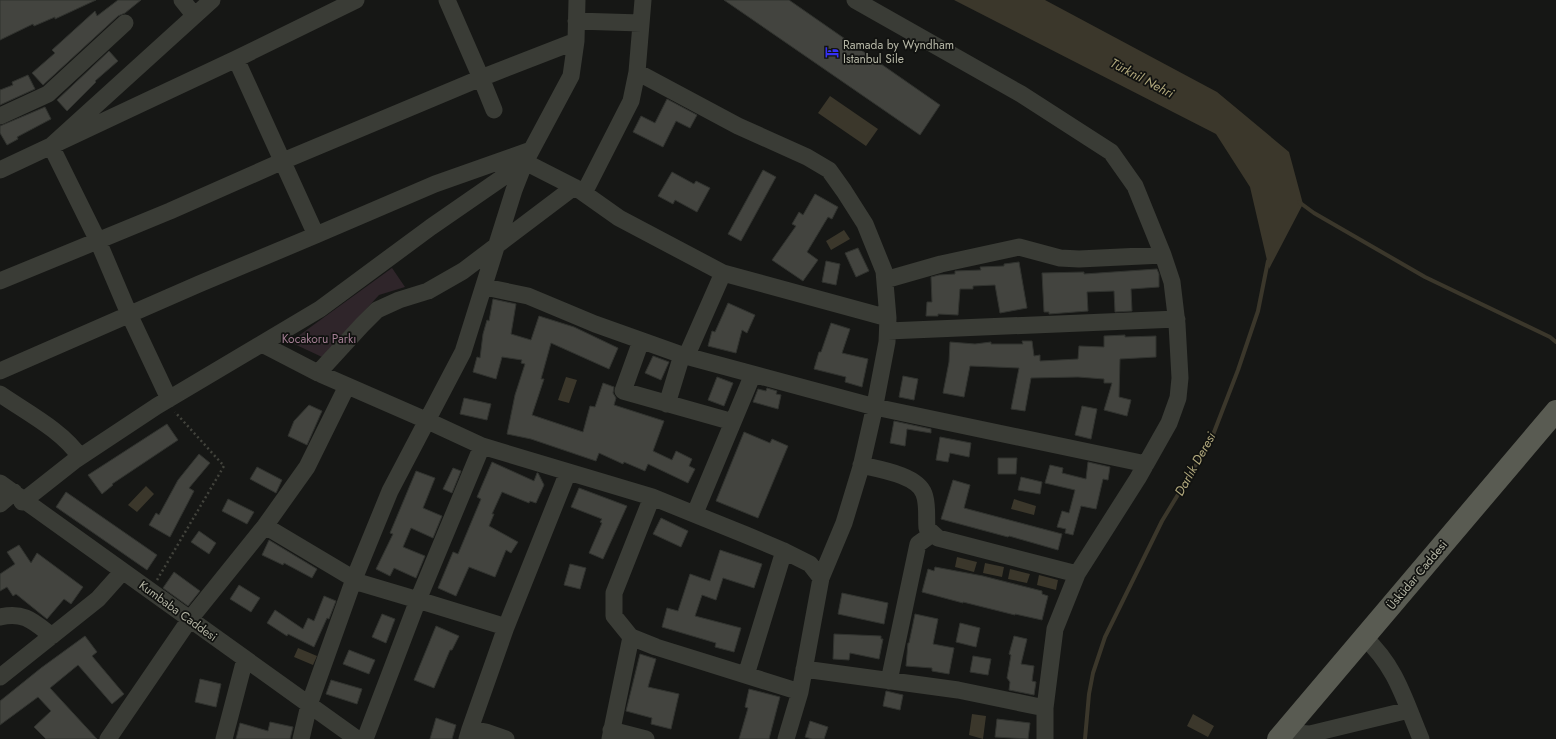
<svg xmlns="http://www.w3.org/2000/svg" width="1556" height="739" font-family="Jost,sans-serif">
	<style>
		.green { fill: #2f252a }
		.water { fill: #3b372b }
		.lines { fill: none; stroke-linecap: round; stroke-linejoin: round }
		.stream { stroke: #3b372b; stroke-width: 4 }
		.building { fill: #43443f; stroke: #31332f }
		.path { stroke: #42433c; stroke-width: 2.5; stroke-dasharray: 2 3; stroke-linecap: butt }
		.minor { stroke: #3a3c36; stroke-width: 17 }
		.major { stroke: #595b52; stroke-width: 22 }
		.labels { text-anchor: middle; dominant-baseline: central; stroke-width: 3.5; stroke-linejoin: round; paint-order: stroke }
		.poi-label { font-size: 12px; fill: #b6b7a6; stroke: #111210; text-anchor: start }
		.park-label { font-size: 12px; fill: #a27d92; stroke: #111210 }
		.street-label { font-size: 12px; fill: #b6b7a6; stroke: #111210 }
		.water-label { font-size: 13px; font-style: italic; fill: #b2a97d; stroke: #111210 }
	</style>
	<rect width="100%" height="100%" fill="#161715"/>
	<!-- green -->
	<path class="green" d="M392,268l13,19 -26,8 -57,62 -32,-15z"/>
	<!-- water -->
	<path class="water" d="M954,0h91l172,92 72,60 14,52 -34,65 -19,-82 -34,-53z
		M830,96l48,33 -12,17 -48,-33z
		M844,230l6,9 -19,11 -5,-9z
		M566,377l11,3 -8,23 -11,-3z
		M146,486l8,8 -17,18 -9,-7z
		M1014,499l22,7 -2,9 -23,-6z
		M957,557l20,5 -3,10 -19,-5z
		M985,563l19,4 -2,10 -19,-4z
		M1010,569l20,5 -3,9 -19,-4z
		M1039,575l19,5 -2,10 -19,-5z
		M298,648l19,8 -4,9 -19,-8z
		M972,714l14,2 -3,23 -14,-4z
		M1193,714l21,12 -6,11 -21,-11z"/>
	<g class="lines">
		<!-- stream -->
		<path class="stream" d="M1299,202l15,11 111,64 125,60 6,5
			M1085,739l4,-45 4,-21 12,-36 57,-116 49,-81 27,-70 20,-59 10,-50"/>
	</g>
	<!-- building -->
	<path class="building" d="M0,0h96l-41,19v-2l-21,9 -1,-2 -33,16z
		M118,0h23l-16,13 -7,3 -75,69 -11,-12 23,-20 -3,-3 43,-39 2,5z
		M724,0h65l151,105 -20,30z
		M109,51l9,10 -23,20 1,1 -29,29 -10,-11z
		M28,75l7,14 -35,16v-15l13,-5 -1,-3z
		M667,99l30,16 -7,13 -14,-7 -13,26 -30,-15 8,-16 14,7z
		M45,107l6,12 -34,18 1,2 -11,6 -7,-12v-7z
		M763,170l13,7 -35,64 -13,-7z
		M672,172l22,12 2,-3 14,7 -13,24 -22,-12 -2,4 -15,-8z
		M815,194l23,13 -6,12 -4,-2 -21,35 11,8 -15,21 -31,-21 24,-34 -4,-2 7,-12 4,3z
		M858,248l11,23 -13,6 -11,-24z
		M826,261l14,3 -4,21 -14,-3z
		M1019,262l8,46 -27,5 -5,-28 -22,1v3h-13l-2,26 -20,-1v2h-12l1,-14h5l-1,-25 8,-2 16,-1v-3l26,-1 -1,-3 24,-1v-2z
		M1157,269l2,5v13l-28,2 1,22 -17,1 -1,-21 -27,1 1,19 -39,3v-2h-5l-2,-39 42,-1v2z
		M493,299l23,5 -5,30 20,6 8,-24 35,11 44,21 -9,21 -58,-26 -10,36h3l-12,36 51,17 7,-26 5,1 8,-24 11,4 -1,6 3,5 -2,7 50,16 -11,30 19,9 4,-9 16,8 -3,7 6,3 -7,14 -40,-19 -3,7 -21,-9 -1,2 -24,-11 -3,8 -65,-22 -24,-5 8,-39 10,-31 -4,-1 1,-3 -20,-3 -6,22 -23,-7 4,-15 3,1 3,-24 4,-14 2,1z
		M728,303l27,12 -8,18 -5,-3 -6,23 -28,-7 4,-15 3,1z
		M831,323l19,6 -8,24 26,6 -6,28 -17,-5 1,-5 -32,-8 5,-17h2z
		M1125,335v2l31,-1v21l-36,2 -1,38 12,3 -4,16 -23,-6 8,-27h-8v-4l-26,-2 -47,1 -6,33 -14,-2 8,-41 -49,-2 -6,31 -21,-4 6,-31 1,-20 25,2 16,-2v2h32l-1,-3h10l2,15 6,-1v6l38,-2 1,-13 25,1v-11z
		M653,356l16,6 -8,18 -16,-7z
		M903,376l15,3 -4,21 -15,-3z
		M717,377l16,6 -9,23 -16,-6z
		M767,388l10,3 -1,3 5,1 -3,14 -25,-7 5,-13 8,2z
		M464,398l27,6 -4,16 -27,-6z
		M309,405l13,6 -15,34 -19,-9 6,-15z
		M1082,406l15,3 -6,30 -16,-4z
		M894,421l37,8v4l-24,-4 -2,17 -15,-3z
		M167,424l11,16 -66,44 1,1 -11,9 -14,-19z
		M744,432l26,11 2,-4 16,7 -30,72 -42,-17z
		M940,437l31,6 -2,14 -19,-4 -2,9 -12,-2z
		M199,454l11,9 -21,25 5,3 -24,46 -21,-12 7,-12 3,2 19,-35z
		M998,458h19l-1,16h-18z
		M492,462l42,19 3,-8h1l6,12 -8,18 -6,-2 -1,2 -27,-11 -10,22h2l-5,12 29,16 -7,11 -5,-3 -11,27 -26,-10 -13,29 -18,-8 15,-36 5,2 23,-55 -4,-2z
		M1088,462l22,5 -2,13 -5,-1 -7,30 -15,-3 -8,29 -8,-2 1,-4 -9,-2 5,-16 7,2 6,-23 -30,-7 5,-18 13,3 -1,5 24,6z
		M257,467l25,13 -6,13 -26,-14z
		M453,468l8,3 -9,22 -9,-4z
		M416,471l19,7 -12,30 19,8 -9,22 -22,-10 -8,19 22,9 -9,22 -22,-10 -4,8 -14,-7 17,-35 -3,-1z
		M1021,477l21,5 -2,12 -22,-4z
		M953,480l17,5 -6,23 98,26 -4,16 -49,-14 -1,1 -67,-18z
		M579,488l48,18 -24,53 -14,-6 13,-30 -2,-1 2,-3 -31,-12z
		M66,492l91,63 -10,15 -91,-63z
		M228,499l26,13 -7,12 -25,-13z
		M661,518l27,13 -7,16 -28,-13z
		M199,531l17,12 -7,11 -18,-12z
		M269,540l48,29 -5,9 -28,-15 -1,2 -21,-10z
		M19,545l12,18 6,-10 46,34 -12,17 -7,-5 -17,20 -31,-25 -3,2 -6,-9 -7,4v-17l15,-10 -8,-12z
		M720,550l42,14 -8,24 -31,-10 -7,22 -14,-5 -7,21 46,12 -7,24 -19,-5 1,-4 -54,-16 5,-19 11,3 12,-37 20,7z
		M570,564l16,4 -6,21 -16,-4z
		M935,567l48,9 59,15v3l6,2 -6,24 -27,-6v1l-52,-13v1l-41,-11 6,-23 6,2z
		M174,572l26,19 -12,15 -25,-18z
		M239,585l21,13 -9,14 -21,-13z
		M842,593l46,10 -4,21 -46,-10z
		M324,596l12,5 -7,18 -2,-1 -13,29 -26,-13 -1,2 -20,-13 8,-13 28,19 5,-11 6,3z
		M382,614l13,5 -9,24 -14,-6z
		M915,614l23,5 -5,25 21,4 -5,26 -17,-3v-3l-26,-2 2,-23h1z
		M960,623l20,5 -4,19 -20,-5z
		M436,626l23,10 -7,14h-2l-16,38 -20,-8z
		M834,634l47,2v3h2l-4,20 -29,-6 -1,7 -16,-1z
		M85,636l12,16 -5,4 32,38 -12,10 -34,-39 -28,23 47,51h-51l-12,-12 17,-16 -13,-14 -38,28v-24l41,-33z
		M1014,636l13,3 -6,25 13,2 -2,15 4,1 -2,13 -25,-5 1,-8 -3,-4 4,-23 -2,-1z
		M349,650l26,10 -6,14 -26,-10z
		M640,654l16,5 -8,28 31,7 -8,35 -20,-5 1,-6 -26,-7z
		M973,656l18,3 -3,16 -18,-3z
		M200,679l21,5 -5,23 -21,-5z
		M331,680l31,9 -5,15 -31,-10z
		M749,689l31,8 -11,42h-30l9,-31 -3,-1z
		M886,691l17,4 -3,15 -17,-4z
		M436,718l20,7 -4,14h-22z
		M997,719l33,4 -2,16 -33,-2z
		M810,721l18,6 -4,12h-12l-7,-2z
		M270,722l23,5 -3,12h-54l4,-16 28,8z"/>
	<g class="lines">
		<!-- path -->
		<path class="path" d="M157,580l67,-114 -49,-54"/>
		<!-- minor -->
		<path class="minor" d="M182,0l12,15
			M447,0l34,78 95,-37
			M855,0l166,94 90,58 24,34 28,69 9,27 5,42 3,54 -2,20 -9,25 -31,55 -61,96 -22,55 -10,79v31
			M576,21l65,2
			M236,59l80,176
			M637,72l101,54 69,31 22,13 15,21 21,33 19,47 4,47
			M0,116l48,-22 77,-71
			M0,170l236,-111 120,-59
			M584,193l47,-92 6,-29 6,-72
			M885,280l56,-16 78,-17 41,11 19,1 84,-4
			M0,281l170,-70 113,-50 198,-83 13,32
			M485,287l43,9 67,28 87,31 193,52 271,57
			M888,331l289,-12
			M641,341l-18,50 110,31
			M262,344l56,29 110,48 54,25 170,51 94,38 38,16 26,13 11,14 23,-55 17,-56 13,-57 13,-68 1,-24 -165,-45 -104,-55 -41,-29 -53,-27
			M686,357l37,-84
			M0,371l199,-87 117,-49 119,-51 96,-34
			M318,373l44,-48 15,-15 22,-10 29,-9 35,-20 111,-84
			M0,394c26,18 63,37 80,63
			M169,399l-40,-85 -31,-73 -47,-95 161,-146
			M667,404l15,-49
			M482,446l-64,154 88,27
			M861,465c17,4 57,10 63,29 4,10 2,23 3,34l11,10 139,36
			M0,483l357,256
			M652,497l-38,96v23l17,21 25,10 144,45
			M23,499l-1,3 52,-41 83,-55 163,-97 111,-82 94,-65
			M0,504l14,-12
			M695,513l58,-139
			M265,526l89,53
			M354,581l64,19 -53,139
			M0,617c24,-6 34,5 52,19
			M1364,637c33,31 40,62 57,102
			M804,669l154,21 87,18
			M746,675l38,-124
			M0,677l98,-78 25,-28
			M889,681l29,-137 14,-10
			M470,729l36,-102 62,-155
			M611,730l35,9
			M1285,730l9,3 16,1 99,-24
			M108,739l82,-120 75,-93 42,-59 40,-81
			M224,739l21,-80
			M301,739l8,-34 45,-126 36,-88 73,-139 51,-162 11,-28 46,-86 5,-35 1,-41
			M467,739l3,-10 16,3 20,7
			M610,739l21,-102
			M786,739l14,-47 21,-114"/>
		<!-- major -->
		<path class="major" d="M1278,739l278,-328"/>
	</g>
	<!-- icons -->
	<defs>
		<g id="hotel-bare" transform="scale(1.08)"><path d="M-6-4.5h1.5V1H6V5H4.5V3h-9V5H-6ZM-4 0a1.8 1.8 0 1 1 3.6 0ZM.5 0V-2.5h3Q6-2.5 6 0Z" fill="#3530f3" stroke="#111210" stroke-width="2.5" paint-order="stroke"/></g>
	</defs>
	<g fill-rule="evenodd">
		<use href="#hotel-bare" x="832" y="52"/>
	</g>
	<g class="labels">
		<!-- poi labels -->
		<g class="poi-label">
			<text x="843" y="45">Ramada by Wyndham<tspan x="843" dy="14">Istanbul Sile</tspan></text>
		</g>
		<!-- park labels -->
		<g class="park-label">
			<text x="319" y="339">Kocakoru Parkı</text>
		</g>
		<!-- street labels -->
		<g class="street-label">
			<text transform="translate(1417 575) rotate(-50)">Üsküdar Caddesi</text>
			<text transform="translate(178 611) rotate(36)">Kumbaba Caddesi</text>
		</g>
		<!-- water labels -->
		<g class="water-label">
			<text transform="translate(1142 78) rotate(28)">Türknil Nehri</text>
			<text transform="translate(1195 464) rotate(-61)">Darlık Deresi</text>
		</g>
	</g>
</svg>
